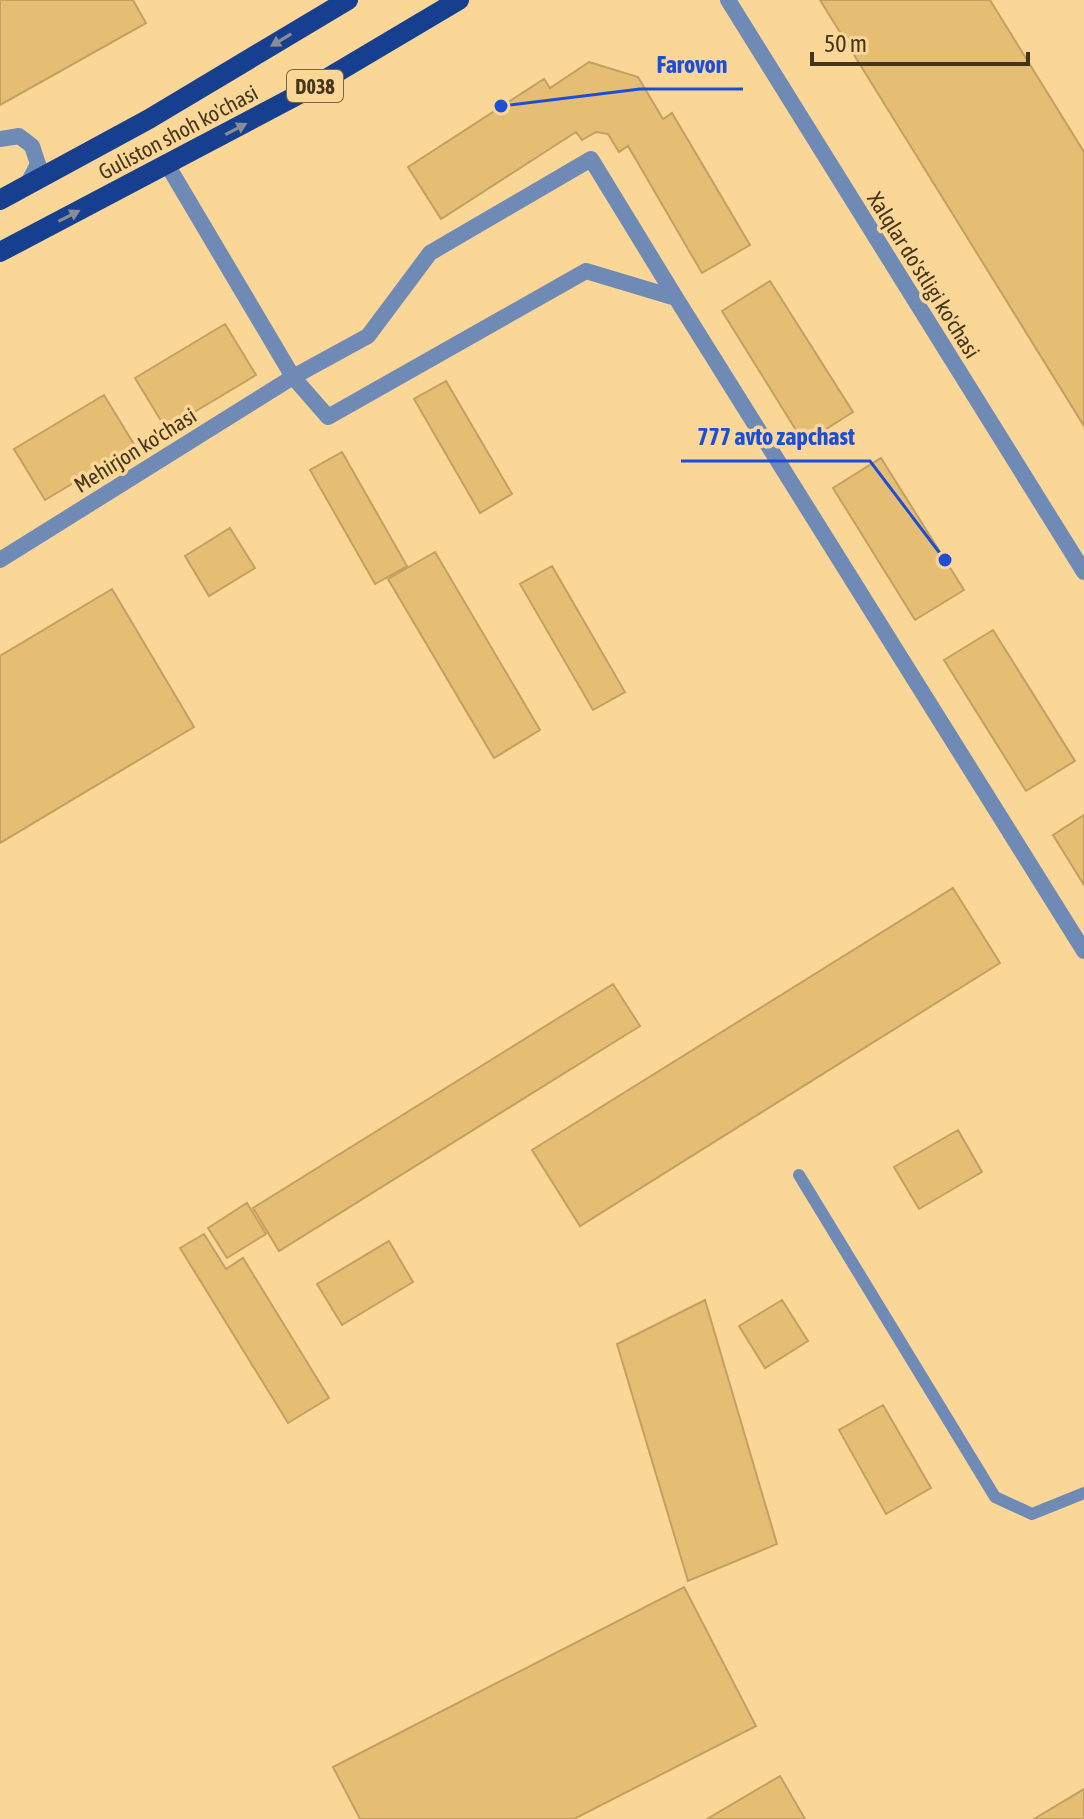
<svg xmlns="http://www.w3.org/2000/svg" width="1084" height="1819" font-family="'Asap Condensed',sans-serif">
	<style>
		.building { fill: #e5bd73; stroke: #c3a062; stroke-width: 2 }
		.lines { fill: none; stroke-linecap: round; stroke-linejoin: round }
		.service { stroke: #708ab6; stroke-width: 12 }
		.minor { stroke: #708ab6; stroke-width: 16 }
		.tertiary { stroke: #708ab6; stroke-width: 16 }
		.primary { stroke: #16408f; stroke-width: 20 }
		.oneway { fill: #888c93 }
		.labels { text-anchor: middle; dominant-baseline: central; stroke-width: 7; stroke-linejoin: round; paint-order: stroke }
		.shield { fill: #fbd797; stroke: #7b6641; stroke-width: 2 }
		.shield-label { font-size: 20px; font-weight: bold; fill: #44361c }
		.street-label { font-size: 22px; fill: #44361c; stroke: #fbd797 }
		.leader { fill: none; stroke: #1d4ed8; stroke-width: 3 }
		.callout-dot { fill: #1d4ed8; stroke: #fbd797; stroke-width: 3 }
		.callout-label { font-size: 24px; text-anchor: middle; font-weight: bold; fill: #1d4ed8; stroke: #fbd797; stroke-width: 7; stroke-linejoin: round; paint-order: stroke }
	</style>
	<rect width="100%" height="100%" fill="#fbd797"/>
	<!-- building -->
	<path class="building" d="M0,0h133l13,23 -146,82z
		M820,0h170l94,152v274z
		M589,62l49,15 25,42 9,-6 78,132 -48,28 -74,-127 -9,6 -11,-18 -12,-2 -14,8 -6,-8 -135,87 -33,-52 136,-88 6,9z
		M770,281l83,131 -49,31 -82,-132z
		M225,324l31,51 -90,54 -31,-51z
		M446,381l66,113 -32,19 -66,-114z
		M104,395l31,51 -90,54 -31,-51z
		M342,452l65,114 -32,18 -65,-114z
		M881,458l83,132 -49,30 -82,-132z
		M230,528l25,40 -46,28 -24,-40z
		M435,552l105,178 -46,28 -106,-179z
		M552,566l73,126 -32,18 -73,-126z
		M112,589l82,138 -194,116v-187z
		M993,630l82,131 -49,30 -82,-131z
		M1084,815v70l-31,-50z
		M953,888l47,75 -420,263 -48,-76z
		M613,984l27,42 -361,225 -26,-43z
		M958,1130l24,42 -63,37 -25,-42z
		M247,1203l19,31 -39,24 -19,-30z
		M204,1234l22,35 17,-11 86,140 -41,25 -108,-175z
		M389,1241l24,41 -71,43 -25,-41z
		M705,1300l72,244 -89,37 -71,-237z
		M782,1300l26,41 -43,27 -26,-42z
		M883,1405l48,83 -45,26 -47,-84z
		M684,1587l72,139 -182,93h-214l-27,-52z
		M780,1776l25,43h-98z
		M1084,1789v30h-50z"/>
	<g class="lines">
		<!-- service -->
		<path class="service" d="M799,1175l196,322 37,17 52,-21"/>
		<!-- minor -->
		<path class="minor" d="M0,139l19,-3 13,10 6,18 -12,23
			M168,166l125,211 35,40 258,-146 90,27 408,653
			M0,560l293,-183 75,-41 62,-83 161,-94 85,139"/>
		<!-- tertiary -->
		<path class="tertiary" d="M728,0l356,572"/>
		<!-- primary -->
		<path class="primary" d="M0,200l149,-81 199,-119
			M0,252l309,-163 150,-89"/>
	</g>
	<!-- one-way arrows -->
	<defs><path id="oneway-solid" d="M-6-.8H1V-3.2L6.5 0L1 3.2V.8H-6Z" transform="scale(2)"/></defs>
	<g class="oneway">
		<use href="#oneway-solid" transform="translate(281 40) rotate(149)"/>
		<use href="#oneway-solid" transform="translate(236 129) rotate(-28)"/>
		<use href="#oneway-solid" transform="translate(69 216) rotate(-27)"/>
	</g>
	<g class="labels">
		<!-- shield labels -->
		<rect class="shield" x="287" y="70" width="56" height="32" rx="6"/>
		<g class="shield-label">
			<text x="315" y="86">D038</text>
		</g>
		<!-- street labels -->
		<g class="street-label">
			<text transform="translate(178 132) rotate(-28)">Guliston shoh ko'chasi</text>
			<text transform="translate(924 275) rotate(58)">Xalqlar do'stligi ko'chasi</text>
			<text transform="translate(135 450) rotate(-32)">Mehirjon ko'chasi</text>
		</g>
	</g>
	<!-- callouts -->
	<path class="leader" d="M501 106L640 89H743M945 560L870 461H681"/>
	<g class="callout-dot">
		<circle cx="501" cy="106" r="8"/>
		<circle cx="945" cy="560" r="8"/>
	</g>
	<g class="callout-label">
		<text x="692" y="73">Farovon</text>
		<text x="776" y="445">777 avto zapchast</text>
	</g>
	<!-- scale -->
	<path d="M812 52v12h216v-12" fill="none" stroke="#44361c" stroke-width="4"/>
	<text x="824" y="52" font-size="24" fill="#44361c" stroke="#fbd797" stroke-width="6" paint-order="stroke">50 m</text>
</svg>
